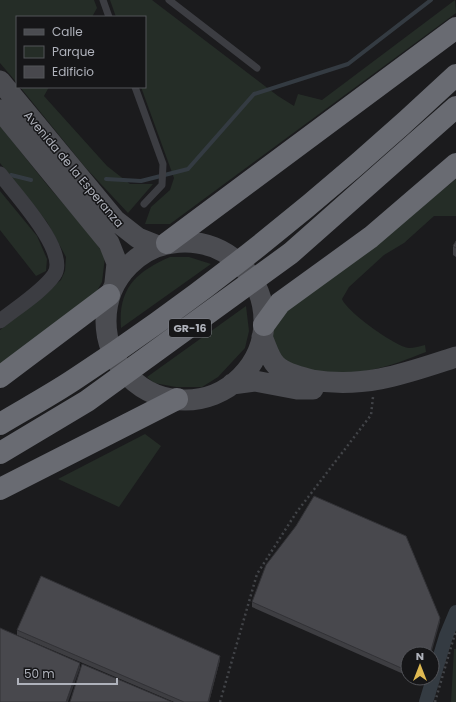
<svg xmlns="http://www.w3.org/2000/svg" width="456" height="702" font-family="Poppins,sans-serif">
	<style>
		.green { fill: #252d27 }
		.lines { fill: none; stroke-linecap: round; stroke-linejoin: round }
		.stream { stroke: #343b42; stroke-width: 4 }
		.canal { stroke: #343b42; stroke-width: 14 }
		.path { stroke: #424448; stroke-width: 2.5; stroke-dasharray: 2 3; stroke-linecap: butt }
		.lane { stroke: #3c3d42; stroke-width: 7 }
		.street { stroke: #3c3d42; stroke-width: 15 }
		.secondary { stroke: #4b4c51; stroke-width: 21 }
		.highway { stroke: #696b72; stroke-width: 22 }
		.wall { fill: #3e3e42 }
		.shaded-wall { fill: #323236 }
		.building { fill: #48484d; stroke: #323236 }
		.labels { text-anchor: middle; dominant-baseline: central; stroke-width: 3; stroke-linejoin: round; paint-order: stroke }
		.shield { fill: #161618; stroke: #81838a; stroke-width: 1 }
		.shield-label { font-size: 11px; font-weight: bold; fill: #afb2bb }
		.street-label { font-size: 12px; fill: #afb2bb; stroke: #161618 }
	</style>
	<rect width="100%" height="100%" fill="#1b1b1d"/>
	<!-- green -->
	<path class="green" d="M0,0h94l3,8 -5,9h-75v66l-17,-20z
		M110,0h42l126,96 16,10 4,-12 24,6 133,-100 1,13 -286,211h-25l6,-17 19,-17 4,-12 -33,-91h4v-70h-29z
		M20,87h29l-5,9 63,70 23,18h23l-25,29 -43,-46z
		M0,126l48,60 45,52 12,19 -3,25 -5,9 -97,74v-35l61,-50 4,-9 1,-14 -19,-35 -47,-59z
		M456,179v37h-22l-30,27 -20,12 -35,32 -7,12c5,13 54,48 67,49 5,0 11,-2 16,-3l1,7c-18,7 -36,14 -55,18 -27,5 -90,6 -98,-28 -2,-7 2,-17 4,-24l120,-91z
		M0,191l37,45 10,23 -1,12 -10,5 -36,-46z
		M170,257h19l22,7 -90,64c-3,-40 15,-56 49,-71z
		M246,306l3,25 -4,17 -27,29 -16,10h-26l-22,-4 -7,-6z
		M145,434l16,12 -42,61 -61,-28z
		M454,649h2v53h-5z"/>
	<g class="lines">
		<!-- stream -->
		<path class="stream" d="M11,175l20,5
			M106,179l35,2 47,-12 66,-75 94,-30 83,-64"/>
		<!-- canal -->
		<path class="canal" d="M426,702l20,-66 10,-24"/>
		<!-- path -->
		<path class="path" d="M220,702l37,-128 39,-61 75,-98 2,-18
			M435,702l21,-72"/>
		<!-- lane -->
		<path class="lane" d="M103,0l6,17
			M169,0l88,68
			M135,87l28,77 -1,21 -18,19"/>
		<!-- street -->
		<path class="street" d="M0,174c14,19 70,78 54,101 -12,17 -38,33 -54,46"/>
		<!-- secondary -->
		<path class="secondary" d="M0,81l115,139 23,18 20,8
			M0,110l109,133 8,20 -2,19
			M106 321a79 79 0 1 1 158 0a79 79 0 1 1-158 0Z
			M262,337c4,8 7,21 14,28 9,9 24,12 36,15 53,9 95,-7 144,-23
			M232,384l23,-3 42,8h16"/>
		<!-- highway -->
		<path class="highway" d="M167,243l289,-215
			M264,325l16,-22 91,-66 85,-73
			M0,377l109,-82
			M0,424c25,-15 51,-29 75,-45 136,-89 263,-193 381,-304
			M0,453l87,-52 204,-148 165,-146
			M0,489l177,-90"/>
	</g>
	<!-- wall -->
	<path class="wall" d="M456,241v16l-3,-2v-9z
		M252,602l188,20 -32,32v22l-156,-69z
		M17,630l203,30 -11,42h-35l-157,-67z
		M413,678h11l-1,4z"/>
	<!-- shaded-wall -->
	<path class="shaded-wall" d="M440,618v4l-9,32h-1z
		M220,656v4l-11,42h-1z
		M80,663v5l-12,34h-2z"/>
	<!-- building -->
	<path class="building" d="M456,241v7l-3,-2z
		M314,496l92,40 34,82 -10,36h-22v17l-156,-69 14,-37 30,-39z
		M41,576l179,80 -12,46h-24l-167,-72z
		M0,628l80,35 -14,39h-66z
		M82,664l90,38h-102z"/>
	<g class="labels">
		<!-- shield labels -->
		<rect class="shield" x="169" y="319" width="42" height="18" rx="3"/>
		<g class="shield-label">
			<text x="190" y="328">GR-16</text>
		</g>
		<!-- street labels -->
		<g class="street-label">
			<text transform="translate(74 169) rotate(50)">Avenida de la Esperanza</text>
		</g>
	</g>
	<!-- legend -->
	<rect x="16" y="16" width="130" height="72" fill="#161618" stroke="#535459"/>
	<rect x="24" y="29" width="20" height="6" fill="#4b4c51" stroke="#535459"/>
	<text x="52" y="36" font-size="12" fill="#afb2bb">Calle</text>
	<rect x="24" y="46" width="20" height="12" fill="#252d27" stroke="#535459"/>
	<text x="52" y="56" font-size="12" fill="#afb2bb">Parque</text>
	<rect x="24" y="66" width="20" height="12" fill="#48484d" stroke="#535459"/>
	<text x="52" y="76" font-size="12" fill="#afb2bb">Edificio</text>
	<!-- north arrow -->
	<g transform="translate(420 666)"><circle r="19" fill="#161618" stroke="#535459"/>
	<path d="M0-3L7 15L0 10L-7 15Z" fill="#dfb951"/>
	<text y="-6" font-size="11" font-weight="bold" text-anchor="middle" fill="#afb2bb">N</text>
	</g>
	<!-- scale -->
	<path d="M18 678v6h99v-6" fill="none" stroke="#afb2bb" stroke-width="2"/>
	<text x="24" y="678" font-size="12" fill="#afb2bb" stroke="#161618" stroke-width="3" paint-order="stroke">50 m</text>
</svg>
